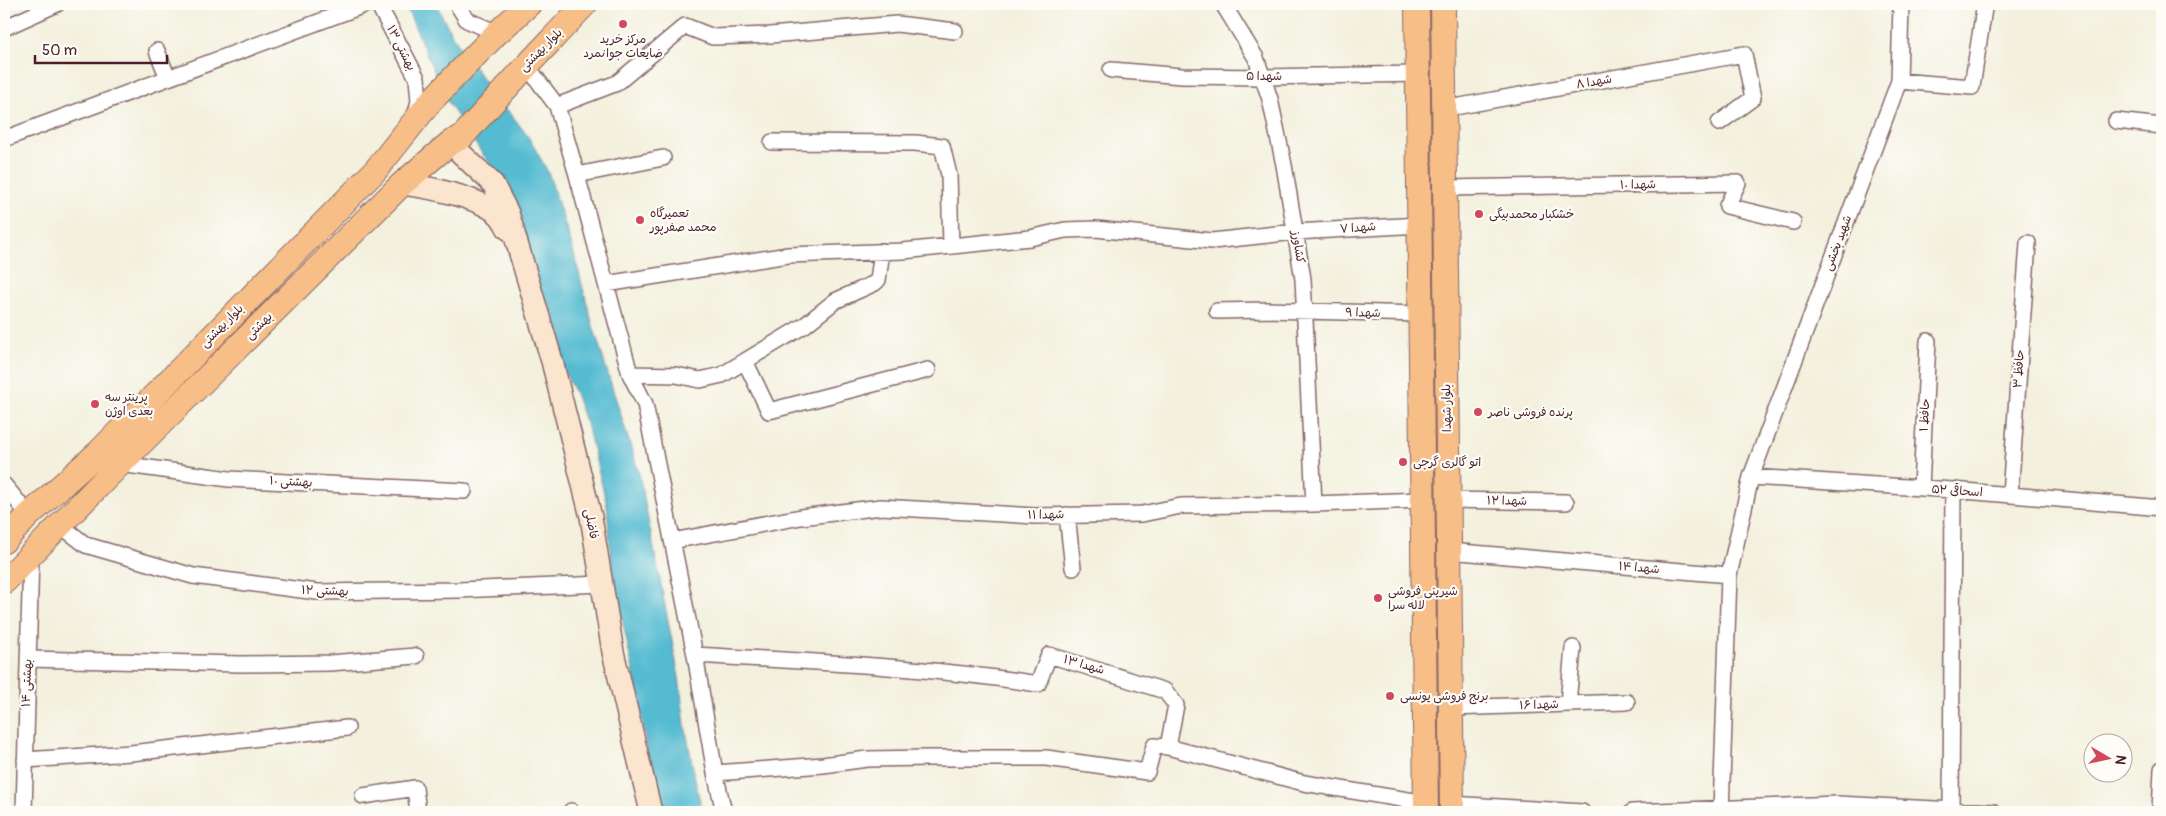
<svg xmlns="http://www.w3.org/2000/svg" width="2166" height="816" font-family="Pangolin,'Playpen Sans Arabic',sans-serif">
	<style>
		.water { fill: #54bbd1; stroke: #4f6d7e }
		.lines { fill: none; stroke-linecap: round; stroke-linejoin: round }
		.street-casing { stroke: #856869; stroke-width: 18 }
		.secondary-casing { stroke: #856869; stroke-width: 24 }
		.primary-casing { stroke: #856869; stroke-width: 26 }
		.street { stroke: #fff; stroke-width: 15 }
		.secondary { stroke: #fce5cf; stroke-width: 21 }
		.primary { stroke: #f7be88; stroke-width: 24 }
		.poi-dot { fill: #d1495b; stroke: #fdfcf7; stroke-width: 2 }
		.labels { text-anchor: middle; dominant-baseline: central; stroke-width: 4.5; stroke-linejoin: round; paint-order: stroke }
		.poi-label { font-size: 12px; fill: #4a1f2b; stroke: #fdfcf7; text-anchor: start }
		.street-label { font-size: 12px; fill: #4a1f2b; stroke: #fdfcf7 }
	</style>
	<rect width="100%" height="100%" fill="#fdfcf7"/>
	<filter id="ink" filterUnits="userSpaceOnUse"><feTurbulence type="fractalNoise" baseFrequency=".02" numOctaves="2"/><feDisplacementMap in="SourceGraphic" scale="10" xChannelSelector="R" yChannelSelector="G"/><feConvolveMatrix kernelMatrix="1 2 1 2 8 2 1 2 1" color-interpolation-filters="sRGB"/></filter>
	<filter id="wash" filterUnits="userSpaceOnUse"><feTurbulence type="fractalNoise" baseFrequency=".0096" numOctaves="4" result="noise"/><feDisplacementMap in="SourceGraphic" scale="20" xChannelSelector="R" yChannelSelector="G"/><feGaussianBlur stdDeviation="1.12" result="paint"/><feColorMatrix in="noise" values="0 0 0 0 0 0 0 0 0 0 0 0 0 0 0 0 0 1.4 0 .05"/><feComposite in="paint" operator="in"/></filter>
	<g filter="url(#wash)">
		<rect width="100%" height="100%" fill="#f3f0dd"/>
		<!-- water -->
		<path class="water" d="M405,4h31l16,31 44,63 15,16 18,24 19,34 23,71 22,83 46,147 40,204 6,48 12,65 6,22h-38l-1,-2 -17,-58 -12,-73 -23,-107 -5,-67 -18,-73 -14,-39 -16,-32 -42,-145 -16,-39 -20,-25 -35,-53z"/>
	</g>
	<g filter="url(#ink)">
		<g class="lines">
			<!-- street casing -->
			<g class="street-casing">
				<path id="street" d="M378,4l39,74 2,23 -4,16
					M457,4l10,16 30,13
					M1223,4l33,54 14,41 14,66 19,114 11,225
					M4,28l53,-24
					M157,51l11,27
					M527,66l30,40 20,69 53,199 15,30 50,251 20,118 9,39
					M1111,70l71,6 81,1 155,-3
					M1899,81l73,6 12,-78
					M557,106l60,-23 68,-57 28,11 57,-2 127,-11 58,7
					M1444,109l300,-55 9,44 -34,25
					M2116,121l46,5
					M4,139l363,-135
					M772,142l143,1 27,3 7,29 2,71
					M577,175l86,-17
					M1445,188l293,-5 -11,23 66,16
					M606,284l182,-29 115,-4 127,-13 35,-8 31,-1 116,12 83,-9 125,-7
					M1217,311l49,-1 155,4
					M745,361l24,50 159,-41
					M630,374l46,1 24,5 22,-5 83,-50 30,-24 40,-18 3,-3 4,-29
					M120,464l109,15 235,12
					M1751,477l202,13 209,18
					M4,485l25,30
					M1921,488l7,-147
					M2010,495l18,-252
					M1448,500l118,2
					M1067,515l6,53
					M60,525l26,20 107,31 124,16 142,-2 143,-6
					M672,541l129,-24 80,-10 154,9 107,-2 39,-8 133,-2 108,-4
					M1449,551l280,24 22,-98 148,-396 2,-77
					M695,655c115,7 230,11 343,29l11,-29 116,36 11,14 -8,42 136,36 122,20
					M28,659l212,5 90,-1 86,-7
					M1568,704l5,-56
					M1450,708l177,-6
					M25,760l106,-7 216,-25
					M715,773l108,-8 44,-6 62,-1h117l101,14 7,-26 14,1
					M363,796l52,-8 3,24
					M1451,804l131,8
					M571,811v1
					M1951,811l2,-321
					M24,812l7,-257
					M1632,812l205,-8 157,8
					M1721,812l8,-237
					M2160,812l2,-43"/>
			</g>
			<!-- secondary casing -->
			<g class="secondary-casing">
				<path id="secondary" d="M450,143l43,41 15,29 44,148 39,156 22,135 38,160
					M402,184c26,3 79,13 98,32 3,4 6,9 8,13"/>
			</g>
			<!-- primary casing -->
			<g class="primary-casing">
				<path id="primary" d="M1417,4l9,808
					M1443,4l9,808
					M4,541l25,-26 69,-62 277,-282 55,-69 67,-69 32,-29
					M4,582l116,-118 282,-280 48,-41 12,-6c40,-46 82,-89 123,-133"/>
			</g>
			<!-- street -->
			<use href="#street" class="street"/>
			<!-- secondary -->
			<use href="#secondary" class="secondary"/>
			<!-- primary -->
			<use href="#primary" class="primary"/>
		</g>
	</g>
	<!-- markers -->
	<g class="poi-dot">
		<circle cx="623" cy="24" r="5"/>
		<circle cx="1479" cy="214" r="5"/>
		<circle cx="640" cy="220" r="5"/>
		<circle cx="95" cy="404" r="5"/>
		<circle cx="1478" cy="412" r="5"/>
		<circle cx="1403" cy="462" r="5"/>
		<circle cx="1378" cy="598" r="5"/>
		<circle cx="1390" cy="696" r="5"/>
	</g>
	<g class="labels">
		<!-- poi labels -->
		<g class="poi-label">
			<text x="623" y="39" text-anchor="middle">مرکز خرید<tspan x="623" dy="14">ضایعات جوانمرد</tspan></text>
			<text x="650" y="213">تعمیرگاه<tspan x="650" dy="14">محمد صفرپور</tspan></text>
			<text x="1489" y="214">خشکبار محمدبیگی</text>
			<text x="105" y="397">پرینتر سه<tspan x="105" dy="14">بعدی اوژن</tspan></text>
			<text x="1488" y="412">پرنده فروشی ناصر</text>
			<text x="1413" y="462">اتو گالری گرجی</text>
			<text x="1388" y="591">شیرینی فروشی<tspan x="1388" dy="14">لاله سرا</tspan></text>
			<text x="1400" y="696">برنج فروشی یونسی</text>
		</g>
		<!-- street labels -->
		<g class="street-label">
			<text transform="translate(401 48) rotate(63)">بهشتی ۱۳</text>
			<text transform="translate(541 50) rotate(-45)">بلوار بهشتی</text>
			<text x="1264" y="76">شهدا ۵</text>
			<text transform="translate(1594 82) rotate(-10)">شهدا ۸</text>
			<text transform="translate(1638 185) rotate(-1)">شهدا ۱۰</text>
			<text transform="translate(1358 228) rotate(-4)">شهدا ۷</text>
			<text transform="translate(1838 243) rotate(-69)">شهید بخشی</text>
			<text transform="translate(1298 247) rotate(81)">کشاورز</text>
			<text transform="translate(1363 313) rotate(1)">شهدا ۹</text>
			<text transform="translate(222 326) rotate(-45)">بلوار بهشتی</text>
			<text transform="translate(259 326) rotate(-45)">بهشتی</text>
			<text transform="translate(2019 369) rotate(-86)">حافظ ۳</text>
			<text transform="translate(1447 408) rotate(-91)">بلوار شهدا</text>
			<text transform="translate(1925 415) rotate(-87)">حافظ ۱</text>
			<text transform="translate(291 482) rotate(3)">بهشتی ۱۰</text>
			<text transform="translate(1957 491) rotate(4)">اسحاقی ۵۲</text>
			<text transform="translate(1507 501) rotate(1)">شهدا ۱۲</text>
			<text transform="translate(1046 515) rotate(-1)">شهدا ۱۱</text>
			<text transform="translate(591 524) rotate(79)">فاضلی</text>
			<text transform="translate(1639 568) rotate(5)">شهدا ۱۴</text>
			<text transform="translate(325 591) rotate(2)">بهشتی ۱۲</text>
			<text transform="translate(1084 665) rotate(16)">شهدا ۱۳</text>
			<text transform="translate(27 683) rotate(-88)">بهشتی ۱۴</text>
			<text transform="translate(1539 705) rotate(-2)">شهدا ۱۶</text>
		</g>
	</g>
	<!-- margin -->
	<rect width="2166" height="816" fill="none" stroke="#fdfcf7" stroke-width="20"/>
	<!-- north arrow -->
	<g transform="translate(2108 758) rotate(99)"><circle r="24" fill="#fdfcf7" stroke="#b5a4a5"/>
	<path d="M0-4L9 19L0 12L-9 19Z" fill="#d1495b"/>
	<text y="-8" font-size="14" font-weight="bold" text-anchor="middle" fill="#4a1f2b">N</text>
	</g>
	<!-- scale -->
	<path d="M35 55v8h132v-8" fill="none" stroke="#4a1f2b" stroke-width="2.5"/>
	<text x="42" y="55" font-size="15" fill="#4a1f2b" stroke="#fdfcf7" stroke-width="4" paint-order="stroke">50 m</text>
</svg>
